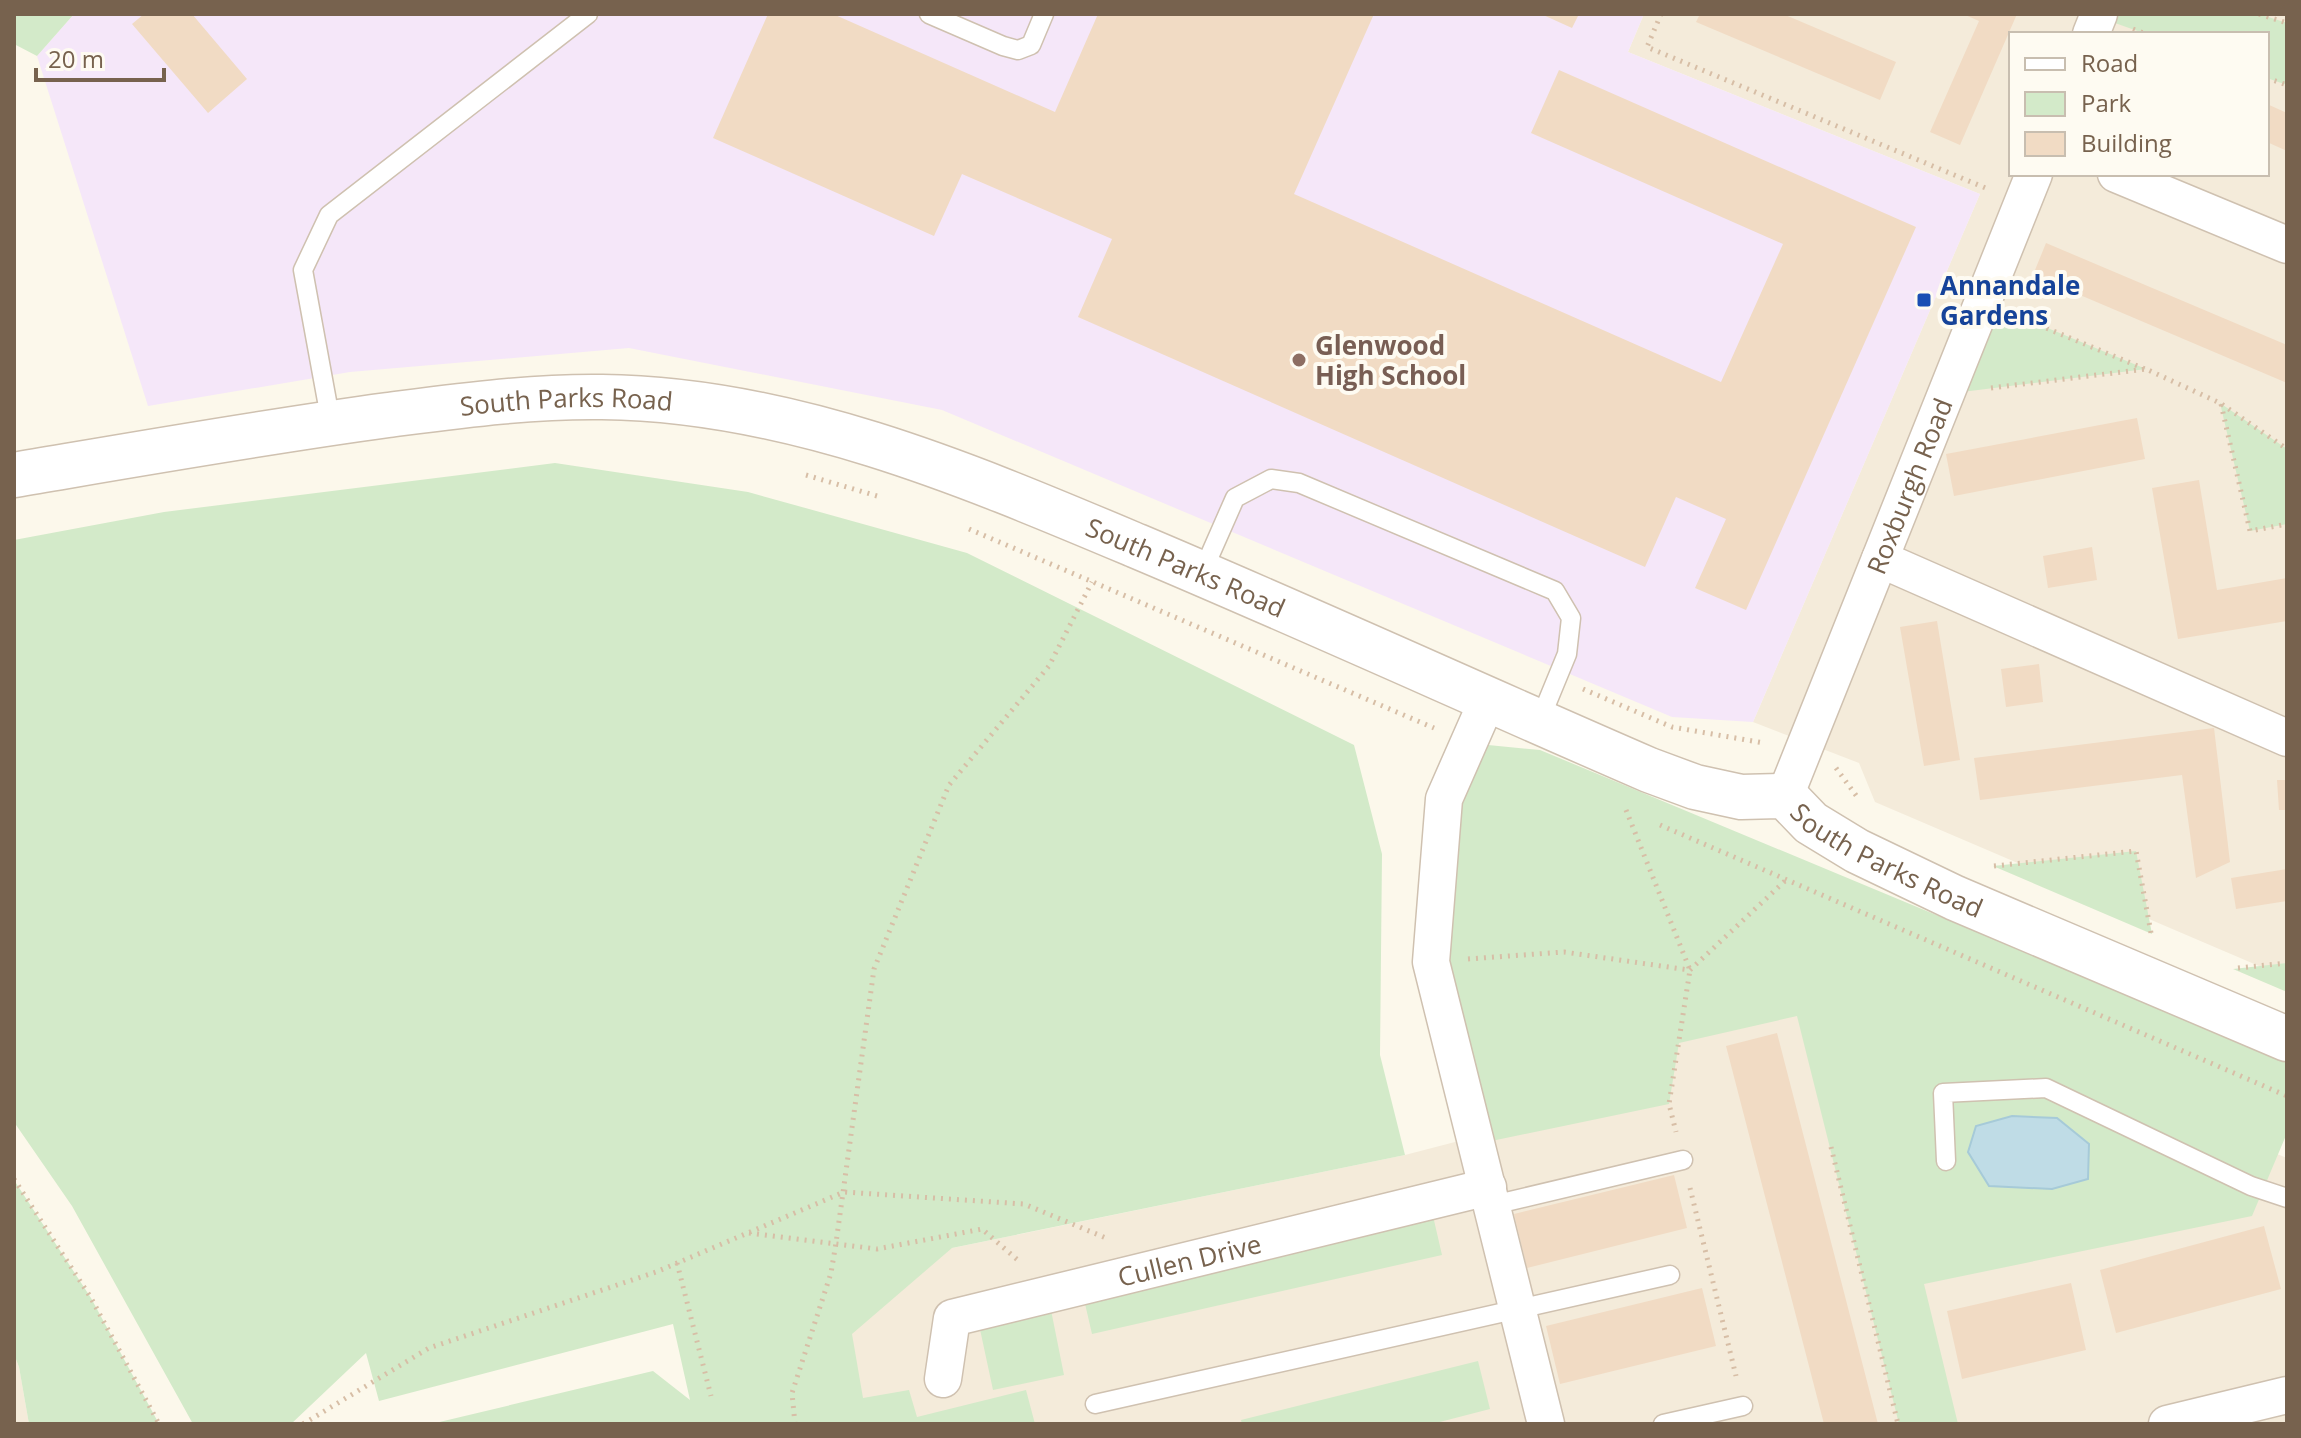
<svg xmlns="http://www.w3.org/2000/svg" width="2301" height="1438" font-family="'Open Sans',sans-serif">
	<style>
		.residential { fill: #f4ebda; fill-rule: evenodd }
		.education { fill: #f5e7f9 }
		.green { fill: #d3eac9 }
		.water { fill: #bfdce6; stroke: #a6cad8; stroke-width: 2 }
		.building { fill: #f1dbc4 }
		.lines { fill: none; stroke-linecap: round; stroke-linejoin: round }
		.service-casing { stroke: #cfc1b0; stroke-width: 21 }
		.minor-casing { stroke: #cfc1b0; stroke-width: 39 }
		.tertiary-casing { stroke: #cfc1b0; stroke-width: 47 }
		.path { stroke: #d7bea6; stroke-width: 5; stroke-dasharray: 2 6; stroke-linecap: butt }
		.service { stroke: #fff; stroke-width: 18 }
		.minor { stroke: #fff; stroke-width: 36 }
		.tertiary { stroke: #fff; stroke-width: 44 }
		.transit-dot { fill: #1a4fb4; stroke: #fefbf2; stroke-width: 3 }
		.education-dot { fill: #8d6e63; stroke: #fefbf2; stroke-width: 3 }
		.labels { text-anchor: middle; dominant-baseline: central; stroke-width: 8; stroke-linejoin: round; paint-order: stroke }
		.transit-label { font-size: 26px; font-weight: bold; fill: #164399; stroke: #fefbf2; text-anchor: start }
		.education-label { font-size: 26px; font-weight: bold; fill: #785e54; stroke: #fefbf2; text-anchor: start }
		.street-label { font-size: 26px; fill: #77624e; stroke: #fefbf2 }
	</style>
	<rect width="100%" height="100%" fill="#fcf8eb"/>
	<!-- residential -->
	<path class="residential" d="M1644,14h643v964l-412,-176 -16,-39 -106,-41 227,-528 -352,-142zM2011,34h256v140h-256z
		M1652,987l348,56 287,115v266h-1492l36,-151 574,-118 204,-53z
		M14,1354l5,13 10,57h-15z"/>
	<!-- education -->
	<path class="education" d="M74,14h1570l-16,38 352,142 -227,528 -81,-5 -730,-307 -313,-62 -279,24 -202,34 -111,-350z"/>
	<!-- green -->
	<path class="green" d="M14,14h60l-37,42 -23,-12z
		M2099,14h160l28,9v62l-20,-7v-44h-121l-48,-17z
		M1983,301l163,68 -200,25z
		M2220,403l67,46v75l-37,7z
		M555,463l193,29 219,61 387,192 28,109 -2,201 25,100 -453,93 -100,86 11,64 46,-8 8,27 109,-27 9,34h-604l222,-53 37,29 -17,-76 -294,77 -13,-48 -75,71h-98l-121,-218 -58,-84v-582l150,-28z
		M1468,743l72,7 747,311v72l-35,83 -328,68 34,140h-59l-102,-408 -118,27 -10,61 -192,40 -46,-182z
		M2136,851l16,83 -159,-68z
		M2287,963v29l-54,-23z
		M14,1180l77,118 68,126h-130l-10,-57 -5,-13z
		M1433,1216l9,39 -350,79 -9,-39z
		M1050,1305l14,70 -71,15 -15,-70z
		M1478,1361l12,48 -58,15h-190l-1,-4z"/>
	<!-- water -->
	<path class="water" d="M2012,1116l45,2 32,26 -1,35 -36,10 -63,-3 -21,-34 8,-26z"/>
	<!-- building -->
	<path class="building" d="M144,14h48l55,65 -39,34 -76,-89z
		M768,14h65l222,98 43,-98h276l-80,180 427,188 62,-138 -252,-111 28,-63 357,157 -170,383 -51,-22 31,-69 -50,-22 -31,70 -567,-250 34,-78 -150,-65 -28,62 -221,-98z
		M1541,14h38l-7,14z
		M1700,14h83l113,48 -16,38 -184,-78z
		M1963,14h54l-57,131 -30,-13 49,-111z
		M2267,104l20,9v38l-20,-9z
		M2046,243l241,102v38l-254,-108z
		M2137,418l8,41 -191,37 -8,-42z
		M2199,480l18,110 70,-12v43l-109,18 -26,-151z
		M2092,547l5,33 -49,8 -5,-32z
		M1937,621l23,139 -36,6 -24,-139z
		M2039,664l4,38 -37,5 -5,-38z
		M2214,728l16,134 -34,16 -14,-103 -202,25 -6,-42z
		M2277,780h10v30h-8z
		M2287,869v32l-51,8 -5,-31z
		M1777,1033l101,391h-54l-98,-378z
		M1674,1175l13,53 -160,40 -13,-54z
		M2264,1226l17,63 -165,44 -16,-63z
		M2071,1283l15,67 -124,29 -15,-68z
		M1702,1288l14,58 -156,38 -14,-58z"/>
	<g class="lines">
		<!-- service casing -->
		<g class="service-casing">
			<path id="service" d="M929,14l74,32 15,4 13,-5 13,-31
				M331,423l-28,-153 26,-55 259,-201
				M1202,573l33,-75 36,-19 28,4 256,108 16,27 -4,36 -28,68
				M1946,1161l-3,-68 103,-5 205,98 36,12
				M1493,1205l190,-45
				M1095,1404l575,-129
				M1663,1424l80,-18"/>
		</g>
		<!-- minor casing -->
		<g class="minor-casing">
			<g id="minor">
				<path d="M2091,34l8,-20"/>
				<path d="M2116,174l171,71"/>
				<path d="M1880,559l407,179"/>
				<path d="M1488,699l-44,100 -13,163 115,462"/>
				<path id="s1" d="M1785,796l249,-622"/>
				<path id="s2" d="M943,1379l9,-61 536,-131"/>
				<path d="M2167,1424l120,-29"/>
			</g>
		</g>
		<!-- tertiary casing -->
		<g class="tertiary-casing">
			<g id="tertiary">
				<path id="s3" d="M14,475c124,-21 249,-43 374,-60 70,-9 142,-19 214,-18 188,2 364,77 535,149 171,72 341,150 512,224l46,17 46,10 44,-1 26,27 46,28 98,47 332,141"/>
			</g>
		</g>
		<!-- path -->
		<path class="path" d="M1661,14l-14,33 341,142
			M2259,14l28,9
			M2133,29l13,5
			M2267,78l20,7
			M2017,316l128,53
			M1991,388l155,-19 74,34 67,46
			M2221,404l29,127 37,-7
			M806,475l71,21
			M969,529l465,199
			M1583,689l89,38 92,16
			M1836,768l22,30
			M1626,810l64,160 -21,134 7,28
			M1660,825l627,271
			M1994,866l142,-15 15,82
			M1468,959l96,-7 125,18
			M2238,968l49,-5
			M1690,970l97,-91
			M1831,1147l67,277
			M14,1179l77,119 68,126
			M1690,1188l46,188
			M749,1233l128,16 105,-20 38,33
			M677,1263l34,133
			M303,1424l126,-76 227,-76 188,-80 180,12 82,34
			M795,1424l-3,-31 39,-120 5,-30 38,-274 75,-184 100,-119 43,-84"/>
		<!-- service -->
		<use href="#service" class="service"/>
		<!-- minor -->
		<use href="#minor" class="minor"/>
		<!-- tertiary -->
		<use href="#tertiary" class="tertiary"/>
	</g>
	<!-- markers -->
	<rect class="transit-dot" x="1916" y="292" width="16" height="16" rx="4"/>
	<circle class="education-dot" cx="1299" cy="360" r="8"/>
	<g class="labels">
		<!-- transit labels -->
		<g class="transit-label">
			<text x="1940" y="285">Annandale<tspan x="1940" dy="30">Gardens</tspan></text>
		</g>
		<!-- education labels -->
		<g class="education-label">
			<text x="1315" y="345">Glenwood<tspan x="1315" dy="30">High School</tspan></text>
		</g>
		<!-- street labels -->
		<g class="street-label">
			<text stroke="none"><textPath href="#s3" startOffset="558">South Parks Road</textPath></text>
			<text stroke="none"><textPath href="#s1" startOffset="334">Roxburgh Road</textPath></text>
			<text stroke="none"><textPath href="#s3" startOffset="1206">South Parks Road</textPath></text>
			<text stroke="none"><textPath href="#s3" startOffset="1974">South Parks Road</textPath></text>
			<text stroke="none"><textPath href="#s2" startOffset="306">Cullen Drive</textPath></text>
		</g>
	</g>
	<!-- border -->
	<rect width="2301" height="1438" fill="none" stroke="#77624e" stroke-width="32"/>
	<!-- legend -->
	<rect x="2009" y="32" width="260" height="144" fill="#fefbf2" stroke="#c8beb0" stroke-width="2"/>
	<rect x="2025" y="58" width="40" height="12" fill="#ffffff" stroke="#c8beb0" stroke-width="2"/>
	<text x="2081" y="72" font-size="24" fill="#77624e">Road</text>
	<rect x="2025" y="92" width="40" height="24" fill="#d3eac9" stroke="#c8beb0" stroke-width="2"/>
	<text x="2081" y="112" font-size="24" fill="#77624e">Park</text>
	<rect x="2025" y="132" width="40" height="24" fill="#f1dbc4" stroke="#c8beb0" stroke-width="2"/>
	<text x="2081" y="152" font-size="24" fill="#77624e">Building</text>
	<!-- scale -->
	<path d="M36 68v12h128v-12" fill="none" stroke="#77624e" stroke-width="4"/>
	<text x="48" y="68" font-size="24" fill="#77624e" stroke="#fefbf2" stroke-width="6" paint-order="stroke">20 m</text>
</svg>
